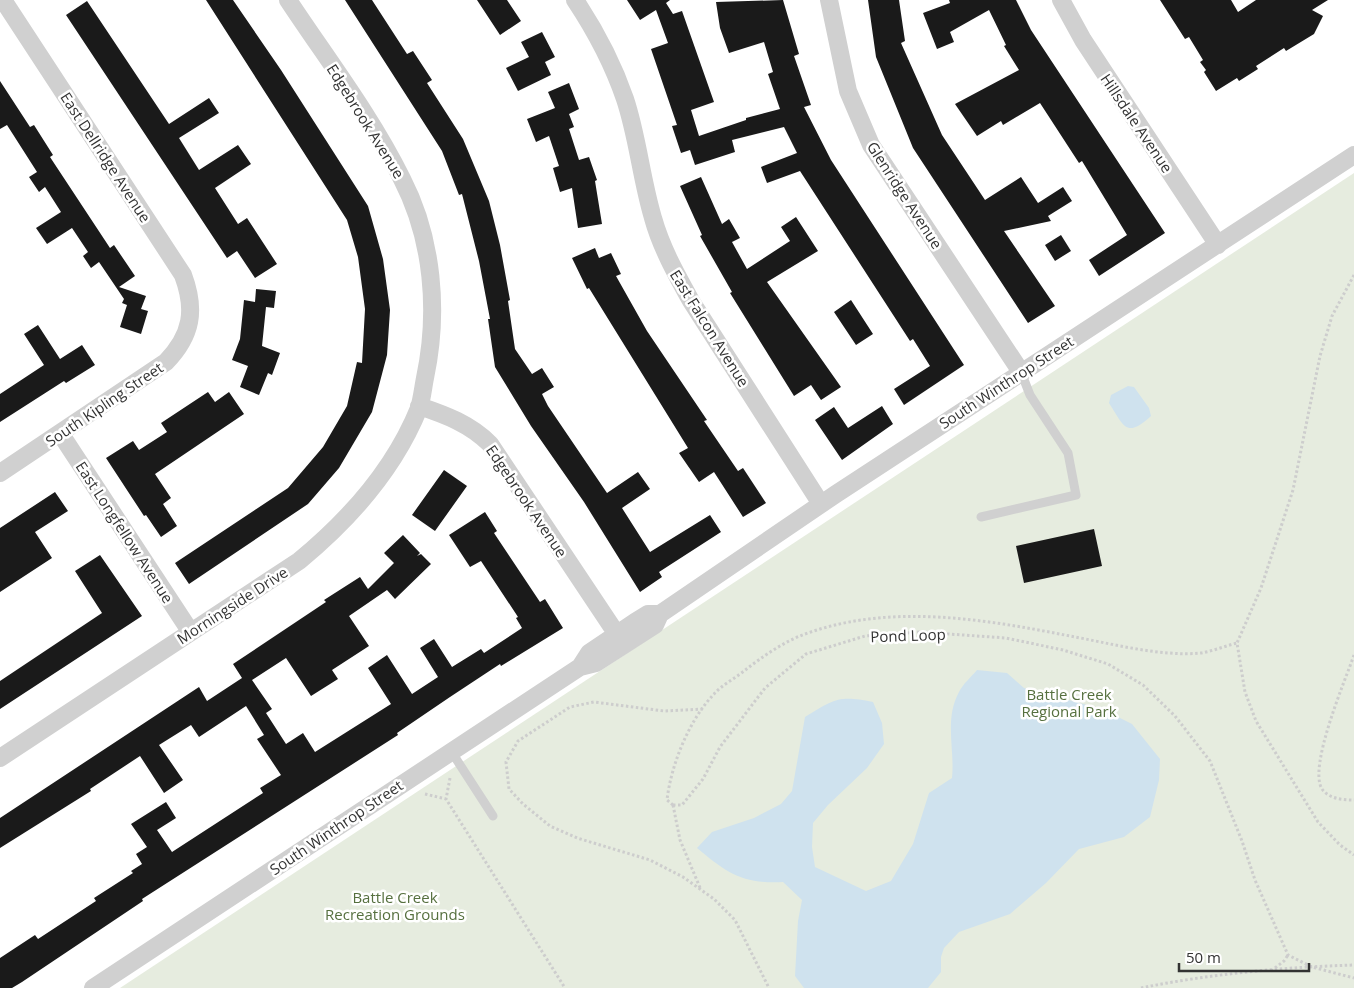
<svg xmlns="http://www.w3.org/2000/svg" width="1354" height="988" font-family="'Open Sans',sans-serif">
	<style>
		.green { fill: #e6ecdf }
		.water { fill: #cfe2ee }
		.building { fill: #1a1a1a }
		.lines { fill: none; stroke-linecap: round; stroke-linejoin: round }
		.path { stroke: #cdcdcd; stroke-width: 3; stroke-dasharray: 2.5 2.5; stroke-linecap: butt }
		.lane { stroke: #d0d0d0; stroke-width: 9 }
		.street { stroke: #d0d0d0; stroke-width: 18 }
		.labels { text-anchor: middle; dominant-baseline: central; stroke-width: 5; stroke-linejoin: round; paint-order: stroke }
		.street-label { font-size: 15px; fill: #333; stroke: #fff }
		.park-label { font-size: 15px; fill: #56703f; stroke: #fff }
	</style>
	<rect width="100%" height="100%" fill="#fff"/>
	<!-- green -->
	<path class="green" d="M1354,173v815h-1234z"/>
	<!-- water -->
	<path class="water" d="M1128,386l6,1 15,21 2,8c-25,23 -27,10 -42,-13l2,-8z
		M977,670l30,3 17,15 78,21 30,15 28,35 -1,21 -9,37 -26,20 -45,12 -33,34 -36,31 -51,18 -15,16 -3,9v15l-13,16h-124l-9,-12 3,-55 4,-21 -19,-18c-41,2 -56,-9 -86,-34l15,-16 42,-14 27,-14 11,-13 13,-74c29,-18 34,-22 68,-15l9,21 2,21 -17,24 -39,37 -15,18 -1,24 3,20 51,24 25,-10 22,-37 16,-51 23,-15c3,-28 -8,-59 7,-86 4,-8 12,-15 18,-22z"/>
	<!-- building -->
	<path class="building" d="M206,0h27l48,70 87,136 15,53 7,51 -3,45 -15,57 -33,56 -31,36 -119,80 -14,-21 113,-75 35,-41 24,-41 10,-44 5,1 3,-54 -7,-52 -11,-37z
		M345,0h27l35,54 6,-3 19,29 -5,3 36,56 26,62 11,44 10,55 -2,1 7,48 17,25 10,-6 12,19 -12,7 6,12 59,87 31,-21 12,17 -28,19 28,44 60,-37 11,17 -62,40 3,5 -22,15 -56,-90 -53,-76 -36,-59 -7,-48h2l-11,-58 -17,-67 -3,1 -17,-44z
		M477,0h30l14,21 -21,14z
		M627,0h43l-4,3 7,11 9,-3 32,91 -23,8 8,26 47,-16v-2l34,-9 -12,-35 5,-2 -9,-30 -35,11 -9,-25 -4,-26 67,-2 16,54 -5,2 17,49 -7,2 27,53 133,205 -60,40 -10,-16 36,-23 -17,-27 -3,2 -110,-170 -33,12 -6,-16 36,-14 -13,-26 -52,13 3,12 -40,13 -5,-15 -9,3 -9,-27 5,-1 -26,-76 17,-6 -12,-33 -16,10z
		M868,0h31l6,41 -4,2 41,92 43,65 36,-23 17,26 25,-16 9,14 -24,15 3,5 -47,10 51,75 -27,17 -115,-175 -37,-91z
		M949,0h67l15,30 134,203 -66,43 -10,-16 38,-25 -45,-74 -3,2 -39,-60 -37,22 -2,-4 -24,15 -22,-32 64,-34 -15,-24 2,-1 -17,-35 -39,22 4,10 -17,7 -14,-36 27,-10z
		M1160,0h71l7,12 18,-12h72l-16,10 11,6 -9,18 -28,17 -2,-3 -28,18 2,3 -19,12 -2,-3 -21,13 -12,-19 2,-2 -6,-8 3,-2 -14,-23 -4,2z
		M87,1l82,123 40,-26 10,15 -40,25 20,32 39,-25 13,19 -36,24 23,36 9,-6 30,46 -22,14 -18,-27 -10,7 -161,-243z
		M542,32l13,25 -10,5 6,13 -33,16 -12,-23 23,-11 -8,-15z
		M0,81l30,46 4,-2 19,30 -3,2 60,91 4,-3 21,31 -16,11 27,9 -5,13 7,2 -7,23 -21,-7 7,-22 -5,-2 2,-4 -25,-37 -8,6 -8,-12 5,-4 -16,-24 -25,16 -11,-16 25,-16 -16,-25 -6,5 -10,-15 8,-5 -30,-47 -7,4z
		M569,83l10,26 -10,5 5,13 -5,2 10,31 10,-3 8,23 -2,1 7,43 -24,4 -6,-40 -12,4 -7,-24 6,-2 -10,-30 -13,6 -9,-23 28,-11 -7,-16z
		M701,177l21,47 7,-5 11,19 -8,4 15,27 43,-28 -9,-14 15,-10 22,34 -51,31 74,105 -20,13 -10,-15 -17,11 -64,-103 2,-1 -32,-56 2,-1 -22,-49z
		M1061,235l10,16 -16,10 -10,-16z
		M595,248l4,10 12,-5 10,21 -5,2 31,55 60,89 -3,1 34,50 5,-3 23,35 -23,14 -29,-45 -15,10 -20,-29 9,-5 -99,-160 -2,1 -15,-31z
		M256,289l20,2 -2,17 -8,-1 -4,39 18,7 -8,22 -4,-2 -9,22 -19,-8 8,-21 -16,-6 8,-21 4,-39 11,2z
		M851,300l22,34 -17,11 -22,-33z
		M38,325l22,34 22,-14 13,20 -29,18 -2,-2 -64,41v-28l44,-29 -20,-31z
		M208,392l7,10 14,-10 15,22 -89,60 16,24 -8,6 14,22 -16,11 -15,-22 -2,1 -38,-58 27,-17 6,9 28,-18 -6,-9z
		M882,406l11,18 -51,36 -27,-40 19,-13 14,21z
		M444,470l23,16 -32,45 -23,-16z
		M55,492l13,19 -33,21 17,26 -52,34v-64z
		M485,512l12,19 -3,2 46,69 5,-3 18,29 -62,38 -1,-2 -50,33 -53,36 1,2 -256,164 1,2 -121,81 -10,6h-12v-30l35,-23 3,4 58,-38 -2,-3 39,-25 -2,-2 11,-7 -6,-10 11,-7 -16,-23 35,-22 10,16 -19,12 15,22 91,-59 -3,-5 21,-13 -24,-36 7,-4 -18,-29 -47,31 -8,-12 -32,20 24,35 -19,13 -24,-37 -50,33 1,2 -91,57v-30l199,-131 8,14 35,-23 -9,-14 93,-62 -2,-2 36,-23 8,12 26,-26 -10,-10 19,-18 17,18 -3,3 4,-2 10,10 -36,35 -8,-9 -38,26 20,30 -37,24 6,9 -27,17 -25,-38 -34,22 20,29 -6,4 20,31 17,-11 12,19 76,-48 -23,-36 19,-13 25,39 26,-17 -18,-29 14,-9 18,28 29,-18 3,4 38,-25 -6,-10 2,-1 -37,-56 -11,6 -21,-32z
		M1094,529l8,37 -78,17 -8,-37z
		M100,555l42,61 -142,93v-28l102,-68 -27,-42z"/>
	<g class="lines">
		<!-- path -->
		<path class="path" d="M1354,275l-22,41 -12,40 -27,134 -32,98 -24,55 8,49 11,29 62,101 22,23 14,10
			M1354,655c-9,26 -46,112 -32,134 7,10 21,11 32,11
			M703,709l-39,2 -70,-9 -24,5 -52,34 -12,21 3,27 14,15 27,22 27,12 73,22 33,17 31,22 21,21 34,68
			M450,778l-4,21 119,189
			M425,794l21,5
			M673,805h9l21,-26 17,-32 45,-59 41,-34 59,-18 55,-4 86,6 57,12 45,14 35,21 32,31 35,45 32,80 13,39 33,75 24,12 42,11
			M673,805l-6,-5c4,-35 22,-80 47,-106 8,-9 20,-15 30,-23 18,-14 39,-29 61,-37 85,-31 178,-15 265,2 39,7 90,21 131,17 12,-2 24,-7 36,-10
			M673,805l7,35 21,50
			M1271,971l13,-10 4,-6
			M1141,988c68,-14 144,-21 213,-23"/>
		<!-- lane -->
		<path class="lane" d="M981,517l95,-22 -8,-42 -38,-58 -9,-23
			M451,751l42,65"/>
		<!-- street -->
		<path class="street" d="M575,0c20,30 38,64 50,99 13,39 16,79 28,119 8,29 23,56 38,83l130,203
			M829,0l19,91 23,54 150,227
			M1061,0l22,40 135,205
			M419,406c27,9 51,18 71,38l134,201
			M60,433l130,198
			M0,473l166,-111c26,-27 30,-52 17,-87l-180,-275
			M580,667l9,-14 46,-31 13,-8h12
			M0,758l299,-197c51,-42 95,-91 120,-153 3,-9 4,-20 6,-30 14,-66 8,-139 -23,-199 -31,-63 -75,-120 -114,-179
			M93,988l487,-321 16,-4 59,-38 5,-11 176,-120 518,-339"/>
	</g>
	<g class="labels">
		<!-- street labels -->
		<g class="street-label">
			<text transform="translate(366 121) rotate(58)">Edgebrook Avenue</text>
			<text transform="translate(1137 123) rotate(56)">Hillsdale Avenue</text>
			<text transform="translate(106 157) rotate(57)">East Dellridge Avenue</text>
			<text transform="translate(905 195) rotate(57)">Glenridge Avenue</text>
			<text transform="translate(710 328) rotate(58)">East Falcon Avenue</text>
			<text transform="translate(1006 382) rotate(-33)">South Winthrop Street</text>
			<text transform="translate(104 404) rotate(-34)">South Kipling Street</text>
			<text transform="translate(527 501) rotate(56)">Edgebrook Avenue</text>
			<text transform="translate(125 532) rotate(57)">East Longfellow Avenue</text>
			<text transform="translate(232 605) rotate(-33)">Morningside Drive</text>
			<text transform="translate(908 635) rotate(-2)">Pond Loop</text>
			<text transform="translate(336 827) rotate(-34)">South Winthrop Street</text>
		</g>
		<!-- park labels -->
		<g class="park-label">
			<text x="1069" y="694">Battle Creek<tspan x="1069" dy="17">Regional Park</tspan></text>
			<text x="395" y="897">Battle Creek<tspan x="395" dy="17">Recreation Grounds</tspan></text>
		</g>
	</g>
	<!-- scale -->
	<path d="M1179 963v8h130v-8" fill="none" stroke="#333333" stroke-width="2.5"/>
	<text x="1186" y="963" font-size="15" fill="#333333" stroke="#ffffff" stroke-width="4" paint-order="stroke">50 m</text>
</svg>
